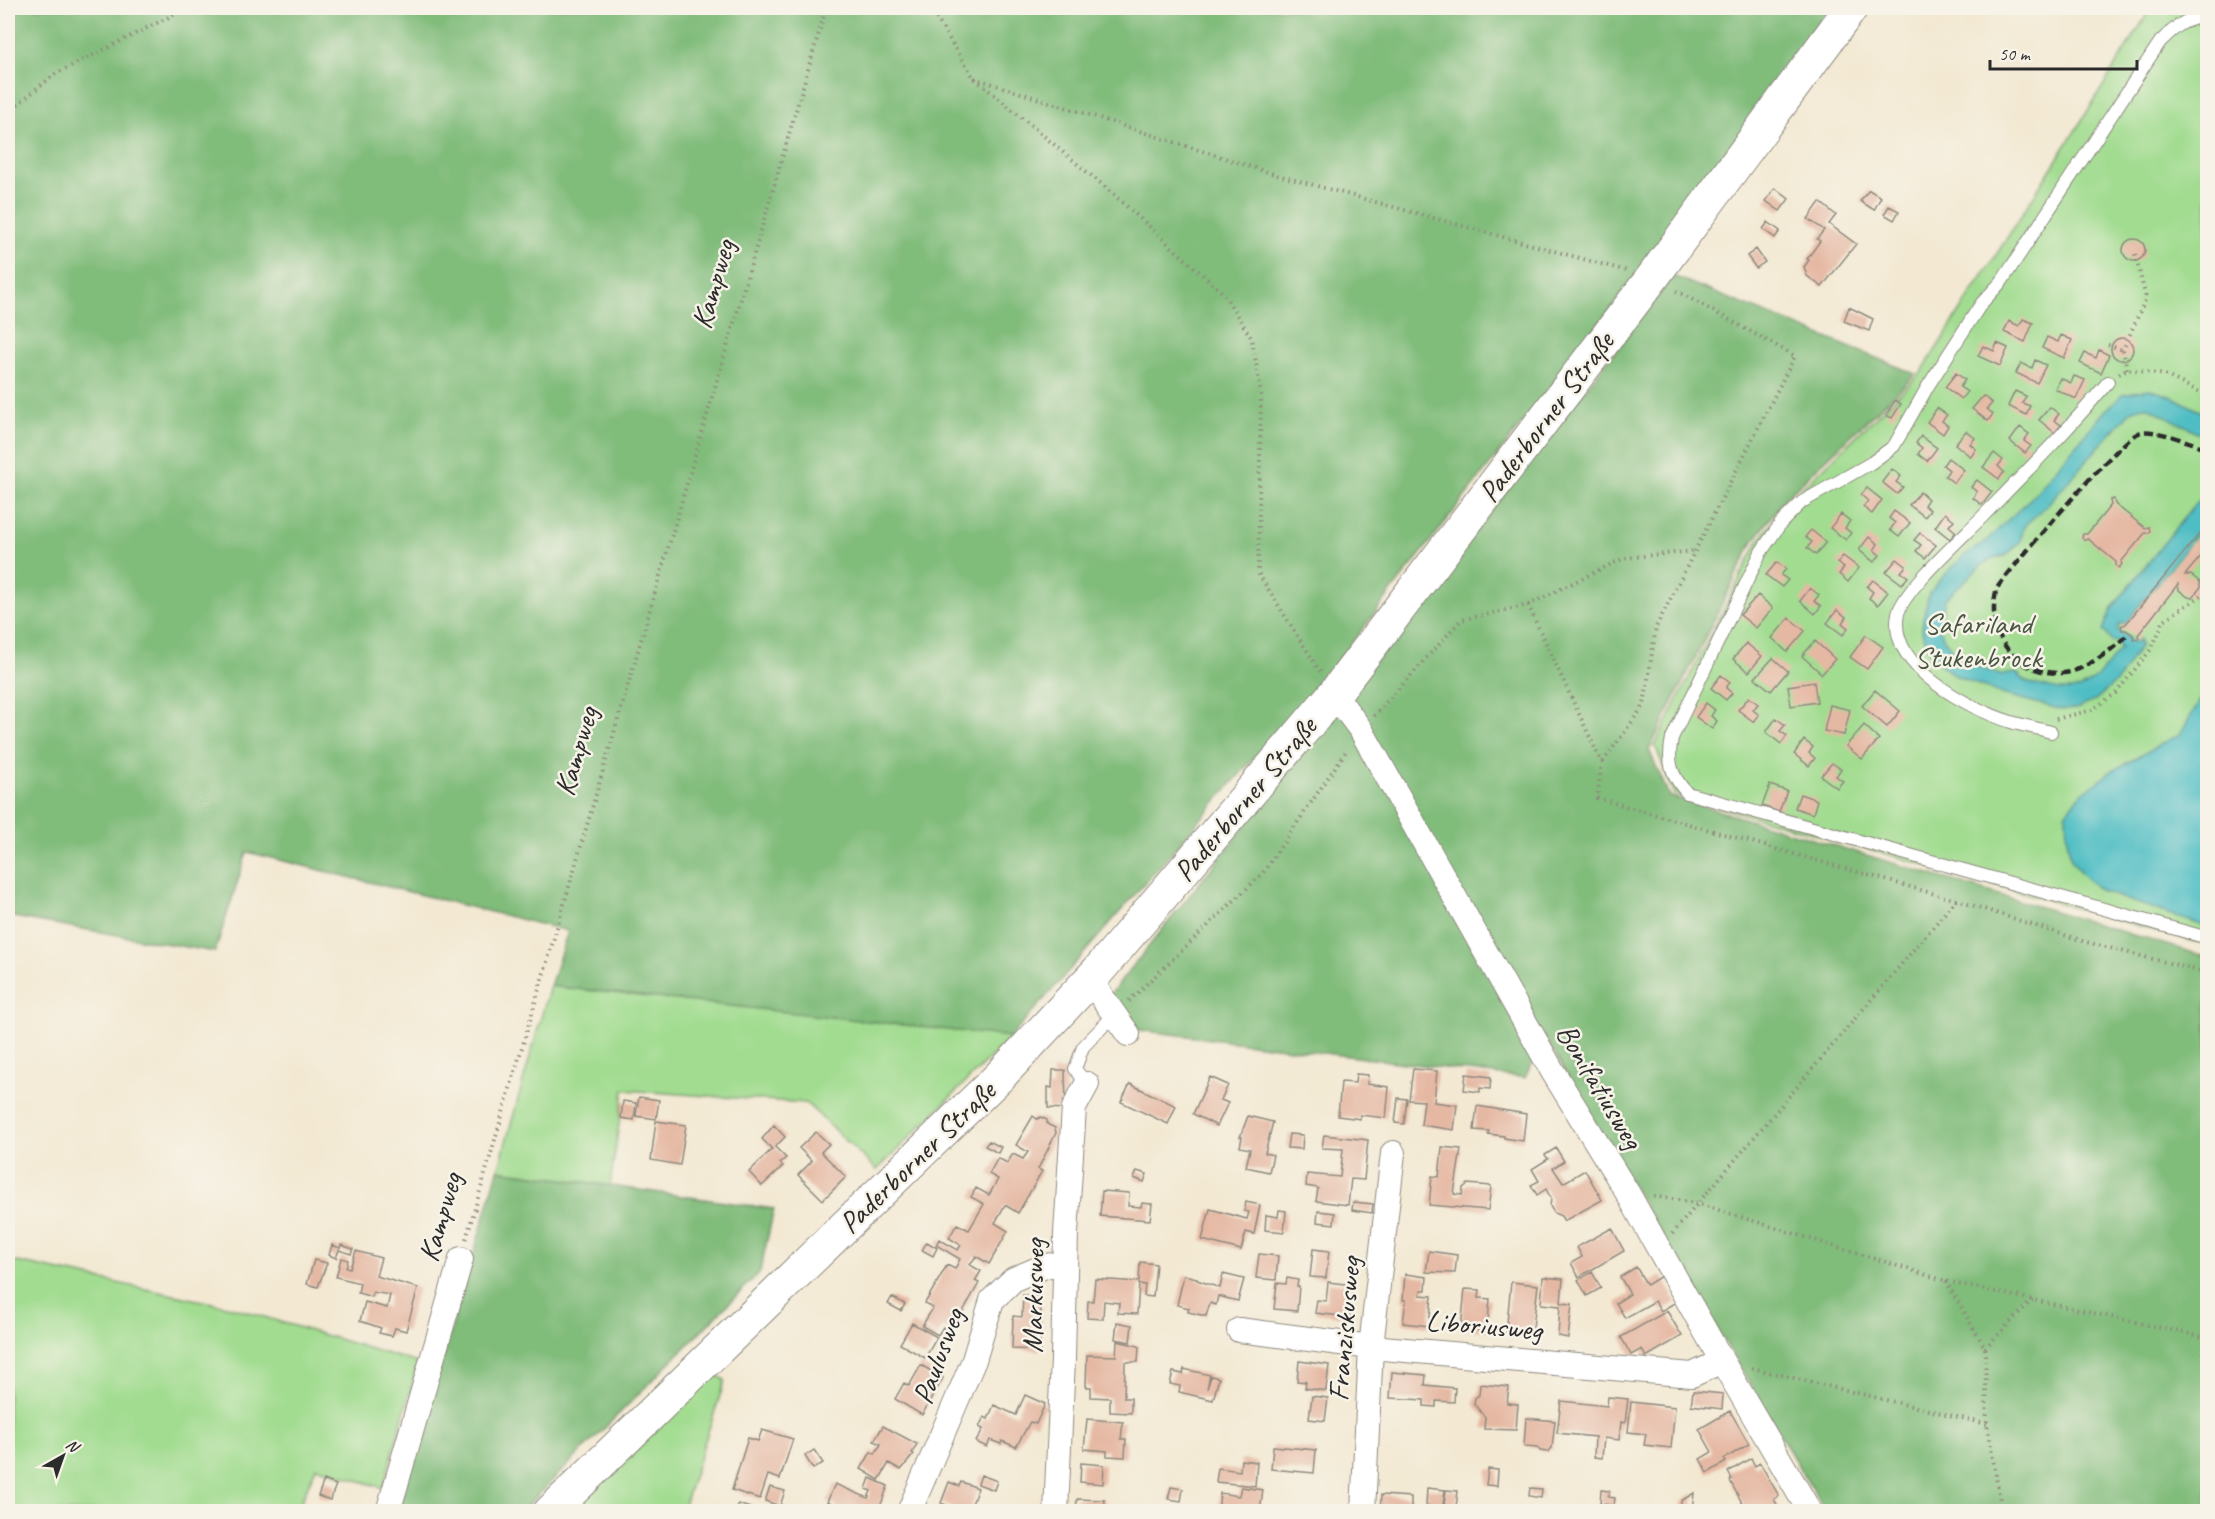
<svg xmlns="http://www.w3.org/2000/svg" width="2215" height="1519" font-family="Caveat,sans-serif">
	<style>
		.green { fill: #a1dc90; stroke: #66845e; stroke-width: 1.5 }
		.forest { fill: #80bc7a; stroke: #567452; stroke-width: 1.5 }
		.water { fill: #50bec4; stroke: #3e7478; stroke-width: 1.5 }
		.building { fill: #e5b8a3 }
		.lines { fill: none; stroke-linecap: round; stroke-linejoin: round }
		.service-casing { stroke: #8f8a7f; stroke-width: 14 }
		.minor-casing { stroke: #8f8a7f; stroke-width: 26 }
		.secondary-casing { stroke: #8f8a7f; stroke-width: 35 }
		.path { stroke: #8f8a7f; stroke-width: 4; stroke-dasharray: 1.5 4.5; stroke-linecap: butt }
		.service { stroke: #fff; stroke-width: 12 }
		.minor { stroke: #fff; stroke-width: 24 }
		.secondary { stroke: #fff; stroke-width: 33 }
		.rail { stroke: #2b2b2b; stroke-width: 4.5; stroke-dasharray: 9 4.5; stroke-linecap: butt }
		.labels { text-anchor: middle; dominant-baseline: central; stroke-width: 5; stroke-linejoin: round; paint-order: stroke }
		.street-label { font-size: 30px; fill: #2b2b2b; stroke: #f7f3e8 }
		.park-label { font-size: 30px; fill: #485744; stroke: #f7f3e8 }
	</style>
	<rect width="100%" height="100%" fill="#f7f3e8"/>
	<filter id="ink" filterUnits="userSpaceOnUse"><feTurbulence type="fractalNoise" baseFrequency=".0167" numOctaves="2"/><feDisplacementMap in="SourceGraphic" scale="12" xChannelSelector="R" yChannelSelector="G"/><feConvolveMatrix kernelMatrix="1 2 1 2 8 2 1 2 1" color-interpolation-filters="sRGB"/></filter>
	<filter id="wash" filterUnits="userSpaceOnUse"><feTurbulence type="fractalNoise" baseFrequency=".008" numOctaves="4" result="noise"/><feDisplacementMap in="SourceGraphic" scale="24" xChannelSelector="R" yChannelSelector="G"/><feGaussianBlur stdDeviation="1.35" result="paint"/><feColorMatrix in="noise" values="0 0 0 0 0 0 0 0 0 0 0 0 0 0 0 0 0 1.4 0 .05"/><feComposite in="paint" operator="in"/></filter>
	<g filter="url(#wash)">
		<rect width="100%" height="100%" fill="#f3e9d3"/>
		<!-- green -->
		<path class="green" d="M2151,8h56v937l-533,-151 -19,-49 102,-201 28,-39 136,-132 168,-264z
			M550,986l411,44 50,7 -134,133 -71,-67 -182,-13 -14,96 -112,-16z
			M8,1260l223,47 187,56 -35,125 -67,-21 -19,44 -289,1z
			M714,1374l11,6 -43,131 -110,1z"/>
		<!-- forest -->
		<path class="forest" d="M8,8h1822l-184,255 -313,404 -322,370 -461,-51 18,-55 -321,-79 -32,100 -207,-36z
			M1673,276l243,98 -132,125 -31,43 -104,208 20,46 538,161v554h-382l-281,-475 -19,42 -386,-48 -30,-34 225,-281z
			M498,1170l276,39 -14,63 -238,239 -124,1z"/>
		<!-- water -->
		<path class="water" d="M2149,389l24,8 34,18v22l-59,-30h-6l-11,4 -85,95 -22,20 -4,16 -14,14 -14,2 -10,7 -37,34 -5,29 4,11 11,14 16,11 29,11 16,-2c5,3 7,7 11,9 7,3 16,4 23,6 40,10 49,-14 71,-40l-5,-7 -4,1 -9,-12 9,-22 83,-104 12,-9v26l-82,103 -4,-1 -3,4v3l15,12h4l3,-3 1,6 -24,36 -23,20 -18,8 -13,1 -61,-16 -46,-18 -15,-11 -14,-18 -5,-16 1,-13 6,-24 8,-11 29,-29 17,-10 50,-48 71,-84 19,-18z
			M2207,689l1,238h-1l-106,-36 -20,-18 -10,-14 -4,-20 -1,-25 14,-19 32,-24 68,-37z"/>
		<g id="blocks">
			<!-- building -->
			<path class="building" d="M1775,188l14,11 -9,12 -14,-10z
				M1869,190l12,7 -7,13 -14,-9z
				M1820,202l16,13 -7,9 27,20 -34,43 -15,-11 -3,-9 5,-7 -2,-1 13,-18 -3,-2 7,-9 -16,-11z
				M1889,206l10,5 -5,9 -10,-6z
				M1768,222l12,9 -5,7 -12,-9z
				M2123 250a11 11 0 1 1 22 0a11 11 0 1 1-22 0Z
				M1756,249l9,13 -9,6 -9,-12z
				M1849,307l24,12 -4,12 -25,-10z
				M2023,319l10,4 -8,19 -21,-10 5,-11 10,5z
				M2061,335l11,5 -8,18 -22,-10 5,-11 11,5z
				M2111 349a11 11 0 1 1 22 0a11 11 0 1 1-22 0Z
				M1997,343l11,5 -8,18 -22,-10 5,-10 11,5z
				M2099,350l10,5 -8,18 -21,-10 5,-10 11,5z
				M2035,360l11,5 -9,18 -21,-10 5,-10 11,5z
				M1956,373l9,7 -5,7 7,5 -6,7 -16,-12z
				M2074,376l11,4 -9,19 -21,-10 5,-11 11,5z
				M2015,391l11,5 -4,7 8,3 -4,9 -18,-9z
				M1983,396l9,7 -5,6 6,5 -5,7 -16,-12z
				M1895,400l6,4 -9,14 -6,-3z
				M2050,407l9,7 -5,6 7,5 -6,8 -16,-13z
				M1937,408l10,7 -5,6 6,5 -5,8 -16,-12z
				M2020,427l9,7 -5,7 7,5 -6,7 -15,-12z
				M1966,431l9,7 -5,6 6,5 -5,8 -16,-13z
				M1921,436l16,12 -10,13 -9,-7 4,-6 -6,-5z
				M1994,453l9,7 -5,6 6,6 -5,7 -16,-12z
				M1948,458l16,12 -10,13 -9,-7 4,-6 -6,-5z
				M1892,469l9,7 -5,6 7,5 -6,7 -15,-12z
				M1977,480l15,12 -10,13 -9,-7 4,-6 -6,-5z
				M1867,488l15,12 -10,14 -9,-7 5,-6 -7,-6z
				M1920,492l8,7 -4,6 6,5 -5,7 -16,-12z
				M2114,499l1,5 30,24 4,-1 1,4 -1,2h-4l-24,29 1,2 -3,4 -3,-2v-4l-29,-24 -3,2 -2,-3 1,-3h4l24,-29 -1,-5z
				M1894,511l16,12 -11,14 -9,-7 5,-7 -6,-5z
				M1945,513l9,7 -5,6 7,6 -6,7 -15,-12z
				M1841,514l9,7 -5,7 6,5 -5,7 -16,-12z
				M2208,523v25l-23,27h6l9,7v6l-7,9h-5l-9,-7 -1,-6 -40,51 1,4 -5,1 -1,-5 -7,-5h-4l-1,-4 5,-2z
				M1811,530l15,12 -10,13 -9,-7 5,-6 -7,-5z
				M1920,533l16,12 -11,13 -9,-7 5,-6 -7,-5z
				M1869,537l9,7 -4,6 6,5 -6,7 -15,-12z
				M1843,556l16,12 -11,14 -9,-8 5,-6 -7,-5z
				M1897,559l9,7 -5,6 7,5 -6,7 -16,-12z
				M1777,562l9,7 -5,6 7,5 -6,7 -16,-12z
				M1873,580l15,12 -10,13 -9,-7 4,-6 -6,-5z
				M1810,588l9,7 -5,6 7,5 -6,8 -15,-13z
				M1758,595l15,13 -17,20 -16,-13z
				M1837,610l9,7 -4,6 6,5 -5,7 -16,-12z
				M1789,618l16,13 -18,21 -15,-14z
				M1866,635l17,12 -16,22 -17,-12z
				M1815,641l20,18 -13,15 -20,-18z
				M1746,643l16,13 -13,16 -16,-13z
				M1773,658l15,13 -17,20 -16,-13z
				M1721,675l9,7 -4,6 6,5 -6,7 -15,-12z
				M1814,682l3,20 -26,4 -3,-20z
				M1875,690l25,21 -13,16 -25,-21z
				M1749,697l9,7 -5,6 6,5 -5,7 -16,-12z
				M1706,703l9,7 -4,6 6,5 -5,8 -16,-12z
				M1830,705l20,5 -6,25 -20,-4z
				M1776,718l9,7 -5,6 7,5 -6,8 -15,-12z
				M1864,725l15,14 -17,20 -16,-13z
				M1804,740l9,7 -4,6 6,5 -6,8 -15,-12z
				M1832,763l9,6 -5,7 7,5 -6,7 -16,-12z
				M1770,785l17,6 -8,21 -17,-6z
				M1800,794l17,6 -4,14 -18,-6z
				M1413,1069l24,2 -3,31 23,3 -3,25 -33,-5 3,-24 -15,-1z
				M1053,1070h12l1,39 -18,-1v-21l4,1z
				M1356,1074l12,1 -1,9 22,3 -3,31 -26,-3v4l-22,-3 3,-34 14,1z
				M1466,1074l25,3 -1,12 -10,-1v4l-16,-2z
				M1210,1077l18,8 -7,15 7,3 -11,23 -24,-12z
				M1130,1084l46,22 -8,18 -47,-22z
				M639,1097l20,3 -3,19 -20,-3z
				M1398,1098l9,1 -3,25 -9,-1z
				M623,1101l13,2 -2,17 -13,-2z
				M1477,1106l49,8 -3,27 -19,-3v-2l-16,-2 1,-3 -15,-1z
				M1033,1116l4,3 4,-2 6,3v4l8,4 1,5 -18,36 4,2 -24,42 -13,-8 -10,18 13,8 -19,33 -13,-8 -6,9 11,6 -6,10 4,2 -22,39 -4,-2 -5,10 -5,-3 -5,8 -16,-9 11,-18 -8,-5 22,-38 8,4 5,-10 -24,-14 3,-6 19,11 3,-5 -12,-7 8,-14 12,6 15,-26 -13,-7 5,-9 13,7 9,-16 -9,-5 9,-16 9,5 6,-9 10,5 5,-7 -12,-7z
				M1248,1116l25,6 -8,31 8,2 -4,17 -23,-5 4,-18 -10,-2 2,-10h-2z
				M656,1121l30,4 -6,40 -29,-5z
				M774,1125l11,12 -10,10 11,11 -6,5 3,3 -21,20 -13,-14 23,-23 -10,-10z
				M816,1132l13,12 -8,8 25,25 -23,23 -25,-25 14,-14 -13,-13z
				M1289,1134l14,1 -1,14 -15,-1z
				M1324,1135l44,5 -4,40 -13,-1 -3,26 -32,-4 2,-13 -12,-2 1,-12 33,3 3,-28 -21,-1z
				M989,1141l12,6 -3,6 -13,-7z
				M1442,1147l19,2 -7,45 8,1 1,-7 5,-4 23,2 -3,24 -59,-5 3,-29 7,1z
				M1556,1148l8,13 -11,7 10,15 22,-13 17,30 -38,21 -3,-5 -7,-3 -4,-7 1,-7 -5,-10 -9,6 -6,-10 8,-4 -7,-12 16,-10 -3,-4z
				M1137,1171l10,3 -3,8 -10,-4z
				M1102,1191l27,2 -1,13 13,1 1,-4 10,1 -2,16 -50,-4z
				M1246,1202l14,3 -6,29 -8,-2 -5,18 -39,-10 8,-31 37,10 2,-7 -5,-1z
				M1353,1202l20,2 -1,9 -20,-3z
				M1279,1210l7,1 -2,21 -19,-2 1,-15 12,2z
				M1318,1211l17,2 -1,11 -17,-2z
				M1612,1228l12,23 -45,26 -8,-14 11,-6 -5,-10z
				M927,1242l10,6 -4,8 -11,-6z
				M332,1245l8,3 1,-3 12,4 -2,5 -12,-4 -3,8 -7,-3z
				M1313,1249l16,2 -3,27 -16,-1z
				M356,1251l25,7 -5,18 42,12 -12,43 -11,-3 -3,8 -13,-3 2,-5 -21,-7 5,-19 22,6 3,-13 -17,-3 -1,5 -14,-4 2,-10 -24,-6 5,-19 7,2 -2,7 4,1z
				M1429,1251l28,4 -2,18 -29,-1z
				M1259,1254l19,2 -2,24 -20,-2z
				M314,1260l13,3 -9,24 -11,-3z
				M1140,1262l16,2 -3,33 -9,-1 1,-11 -6,-1 -2,30 -19,-1 1,-10 -15,-2 -1,18 -16,-1 1,-17h5l2,-22 44,3z
				M1636,1267l11,18 14,-9 15,26 -15,9 -6,-10 -30,17 -9,-15 14,-9 -10,-17z
				M1592,1272l9,16 -14,8 -9,-16z
				M1223,1274l21,5 -6,22 -20,-5 -2,9 -6,-2 -4,13 -18,-4 1,-4 -12,-3 7,-30 13,3v2l23,8z
				M1405,1274l22,3 -1,13h-5l-1,5 12,1 -3,30 -26,-3 3,-23h-3z
				M1543,1277l20,2 -2,24 11,1 -4,34 -10,-2 2,-30 -19,-2z
				M1287,1278l11,2 -1,6h2l-2,25 -23,-2 3,-26 9,1z
				M1328,1282l25,3 -3,32 -35,-4 2,-13 9,1z
				M1511,1282l27,3 -6,51 -26,-3z
				M1465,1289l15,1 -1,8 11,1 -3,32 -26,-2z
				M1023,1295l18,1 -1,54 -28,-1 1,-33 9,1z
				M892,1297l13,7 -4,7 -13,-7z
				M1667,1311l15,25 -36,21 -4,-8 -11,6 -10,-18z
				M1117,1322l15,3 -2,17 -15,-3z
				M912,1323l25,14 -12,21 -25,-14z
				M1117,1341l22,5 -1,16h-13l-1,36h7v15l-21,-1v-14l-19,-1v-10h-5l1,-32 29,1z
				M1299,1361l30,4 -3,26 -21,-3 1,-6 -9,-1z
				M921,1365l22,13 -21,37 -27,-16 9,-16 5,3z
				M1184,1369l26,6 -3,14 4,-13 8,2 -6,22 -34,-8 1,-6 -10,-2 3,-12 10,2z
				M1392,1372l34,3 -1,10 30,3 -1,14 -18,-1v6l-12,-1v-6l-34,-2z
				M1480,1384l29,3 -2,16 11,1 -2,26 -32,-1 1,-12 -11,-13 1,-6 4,-3z
				M1693,1391l30,3 -1,15 -31,-4z
				M1025,1395l20,9 -9,20 -6,-2 -14,25 -14,-6 -1,3 -11,-4 -3,7 -11,-5 7,-13 -4,-2 5,-10 4,2 6,-14 22,10z
				M1312,1396l16,2 -3,23 -16,-2z
				M1608,1397l20,2 -3,24 -4,-1 -2,18 -15,-2 -2,20 -8,-1 1,-20 -38,-4 4,-32 46,5z
				M1631,1402l44,5 -4,41 -27,-3 2,-11 -18,-2z
				M1730,1411l19,33 -25,15 2,3 -18,11 -8,-14 12,-7 -13,-23z
				M1526,1418l29,3 -3,27 -4,4 -8,-1 -3,-4 -13,-1z
				M1087,1419l36,3 -2,17h5l-1,18 -18,-1v-5l-23,-2z
				M883,1426l34,18 -5,9 2,1 -13,16 -12,-7 -10,17 -18,-11 10,-17 4,2 6,-10 -7,-3z
				M762,1430l31,9 -13,40 -12,-4 -8,24 -28,-9 16,-52 10,3z
				M1273,1446l43,4 -2,23 -43,-4z
				M814,1450l9,13 -10,6 -8,-13z
				M1751,1458l4,8 5,-3 19,33 -5,3 7,13h-24l-1,-2 -9,2 -17,-31 2,-2 -4,-7z
				M1241,1460l16,2 -2,24 -39,-4 2,-14 22,3z
				M1081,1463l23,2 -1,19 -23,-2z
				M1488,1469l10,1 -1,16 -11,-1z
				M981,1475l16,6 -3,9 -16,-6z
				M870,1478l18,8 -10,26h-43l2,-6 -10,-4 8,-18 33,14 3,-7 -5,-2z
				M324,1480l12,5 -6,15 -12,-4z
				M949,1482l10,4 2,-4 17,6 -9,24h-6l-22,-9z
				M770,1487l15,4 -5,15 -15,-5z
				M1171,1487l12,2 -2,12 -13,-2z
				M1241,1487l22,3 -3,22h-42l2,-19 19,3z
				M1427,1488l18,2 -3,22h-14l1,-6 -3,-1z
				M1530,1488l12,1 -1,9 -12,-2z
				M1446,1490l12,1 -2,16 -12,-2z
				M1601,1490l8,1 -1,6 7,1 -1,7 -14,-1z
				M1694,1493l-2,19h-12l1,-11z
				M1381,1495l30,2v15h-31z
				M1077,1499l28,1 -1,12h-28z
				M738,1504l15,5 -1,3h-16z
				M990,1506l15,5v1h-17z
				M1597,1506l34,4v2h-35z"/>
		</g>
	</g>
	<g filter="url(#ink)">
		<use href="#blocks" fill-opacity="0" stroke="#8f8a7f" stroke-width="1.5"/>
		<g class="lines">
			<!-- service casing -->
			<g class="service-casing">
				<path id="service" d="M2208,16c-23,2 -33,11 -48,26l-158,239 -21,23 -53,82 -34,60 -23,17 -69,39 -21,21 -20,29 -89,186c-5,24 -1,37 15,55l521,145
					M2051,732c-14,-4 -27,-6 -40,-10 -41,-13 -124,-55 -113,-108 5,-24 67,-79 86,-99 42,-43 85,-86 124,-133
					M1087,1084l-12,-15 8,-22 31,-32"/>
			</g>
			<!-- minor casing -->
			<g class="minor-casing">
				<path id="minor" d="M1334,694l27,36 192,342 74,120 95,169 88,151
					M1090,980l38,54
					M1239,1330l132,17 321,28 30,-14
					M388,1512l73,-253
					M909,1512l65,-152 18,-60 22,-21 31,-13 20,-3
					M1056,1512l7,-153 3,-126 8,-125 13,-24
					M1363,1512l8,-165 22,-194"/>
			</g>
			<!-- secondary casing -->
			<g class="secondary-casing">
				<path id="secondary" d="M550,1512l449,-435 99,-106 236,-277 318,-416 199,-270"/>
			</g>
			<!-- path -->
			<path class="path" d="M930,8l44,70 130,108 119,107 29,46 9,54 -3,180 63,100
				M974,78l303,97 350,96
				M8,112l47,-38 132,-66
				M2108,345l15,5
				M2127,369l-4,-19 23,-52 -12,-48
				M2119,374l8,-5 38,6 43,21
				M1528,605l96,-47 70,-7
				M1374,716l87,-96 67,-15 74,158 -5,35 359,102 -284,334
				M2056,719l36,-9 24,-17 36,-45 12,-28 44,-29
				M1603,762l41,-57 12,-78 139,-271 -122,-67
				M1956,900l130,42 122,31
				M1129,1001l133,-127 85,-124
				M1654,1196l42,7 250,78 262,57
				M466,1239l360,-1231
				M1946,1281l39,67 2,76 15,88
				M1985,1348l48,-49
				M1752,1368l235,56"/>
			<!-- service -->
			<use href="#service" class="service"/>
			<!-- minor -->
			<use href="#minor" class="minor"/>
			<!-- secondary -->
			<use href="#secondary" class="secondary"/>
			<!-- rail -->
			<path class="rail" d="M2126,636c-13,14 -44,36 -63,37 -49,2 -79,-40 -66,-85 17,-23 124,-151 144,-156 15,-3 51,11 67,17"/>
		</g>
	</g>
	<g class="labels">
		<!-- street labels -->
		<g class="street-label">
			<text transform="translate(713 284) rotate(-74)">Kampweg</text>
			<text transform="translate(1546 417) rotate(-53)">Paderborner Straße</text>
			<text transform="translate(576 751) rotate(-74)">Kampweg</text>
			<text transform="translate(1245 799) rotate(-50)">Paderborner Straße</text>
			<text transform="translate(1600 1086) rotate(59)">Bonifatiusweg</text>
			<text transform="translate(917 1157) rotate(-44)">Paderborner Straße</text>
			<text transform="translate(440 1217) rotate(-74)">Kampweg</text>
			<text transform="translate(1033 1296) rotate(-89)">Markusweg</text>
			<text transform="translate(1484 1325) rotate(5)">Liboriusweg</text>
			<text transform="translate(1344 1329) rotate(-85)">Franziskusweg</text>
			<text transform="translate(938 1356) rotate(-70)">Paulusweg</text>
		</g>
		<!-- park labels -->
		<g class="park-label">
			<text x="1978" y="623">Safariland<tspan x="1978" dy="34">Stukenbrock</tspan></text>
		</g>
	</g>
	<!-- margin -->
	<rect width="2215" height="1519" fill="none" stroke="#f7f3e8" stroke-width="30"/>
	<!-- north arrow -->
	<g transform="translate(63 1456) rotate(40)" stroke="#f7f3e8" stroke-width="4.5" paint-order="stroke">
	<path d="M0-4.5L10 22L0 15L-10 22Z" fill="#2b2b2b"/>
	<text y="-9" font-size="16" font-weight="bold" text-anchor="middle" fill="#2b2b2b">N</text>
	</g>
	<!-- scale -->
	<path d="M1990 60v9h147v-9" fill="none" stroke="#2b2b2b" stroke-width="3"/>
	<text x="1999" y="60" font-size="18" fill="#2b2b2b" stroke="#f7f3e8" stroke-width="4.5" paint-order="stroke">50 m</text>
</svg>
